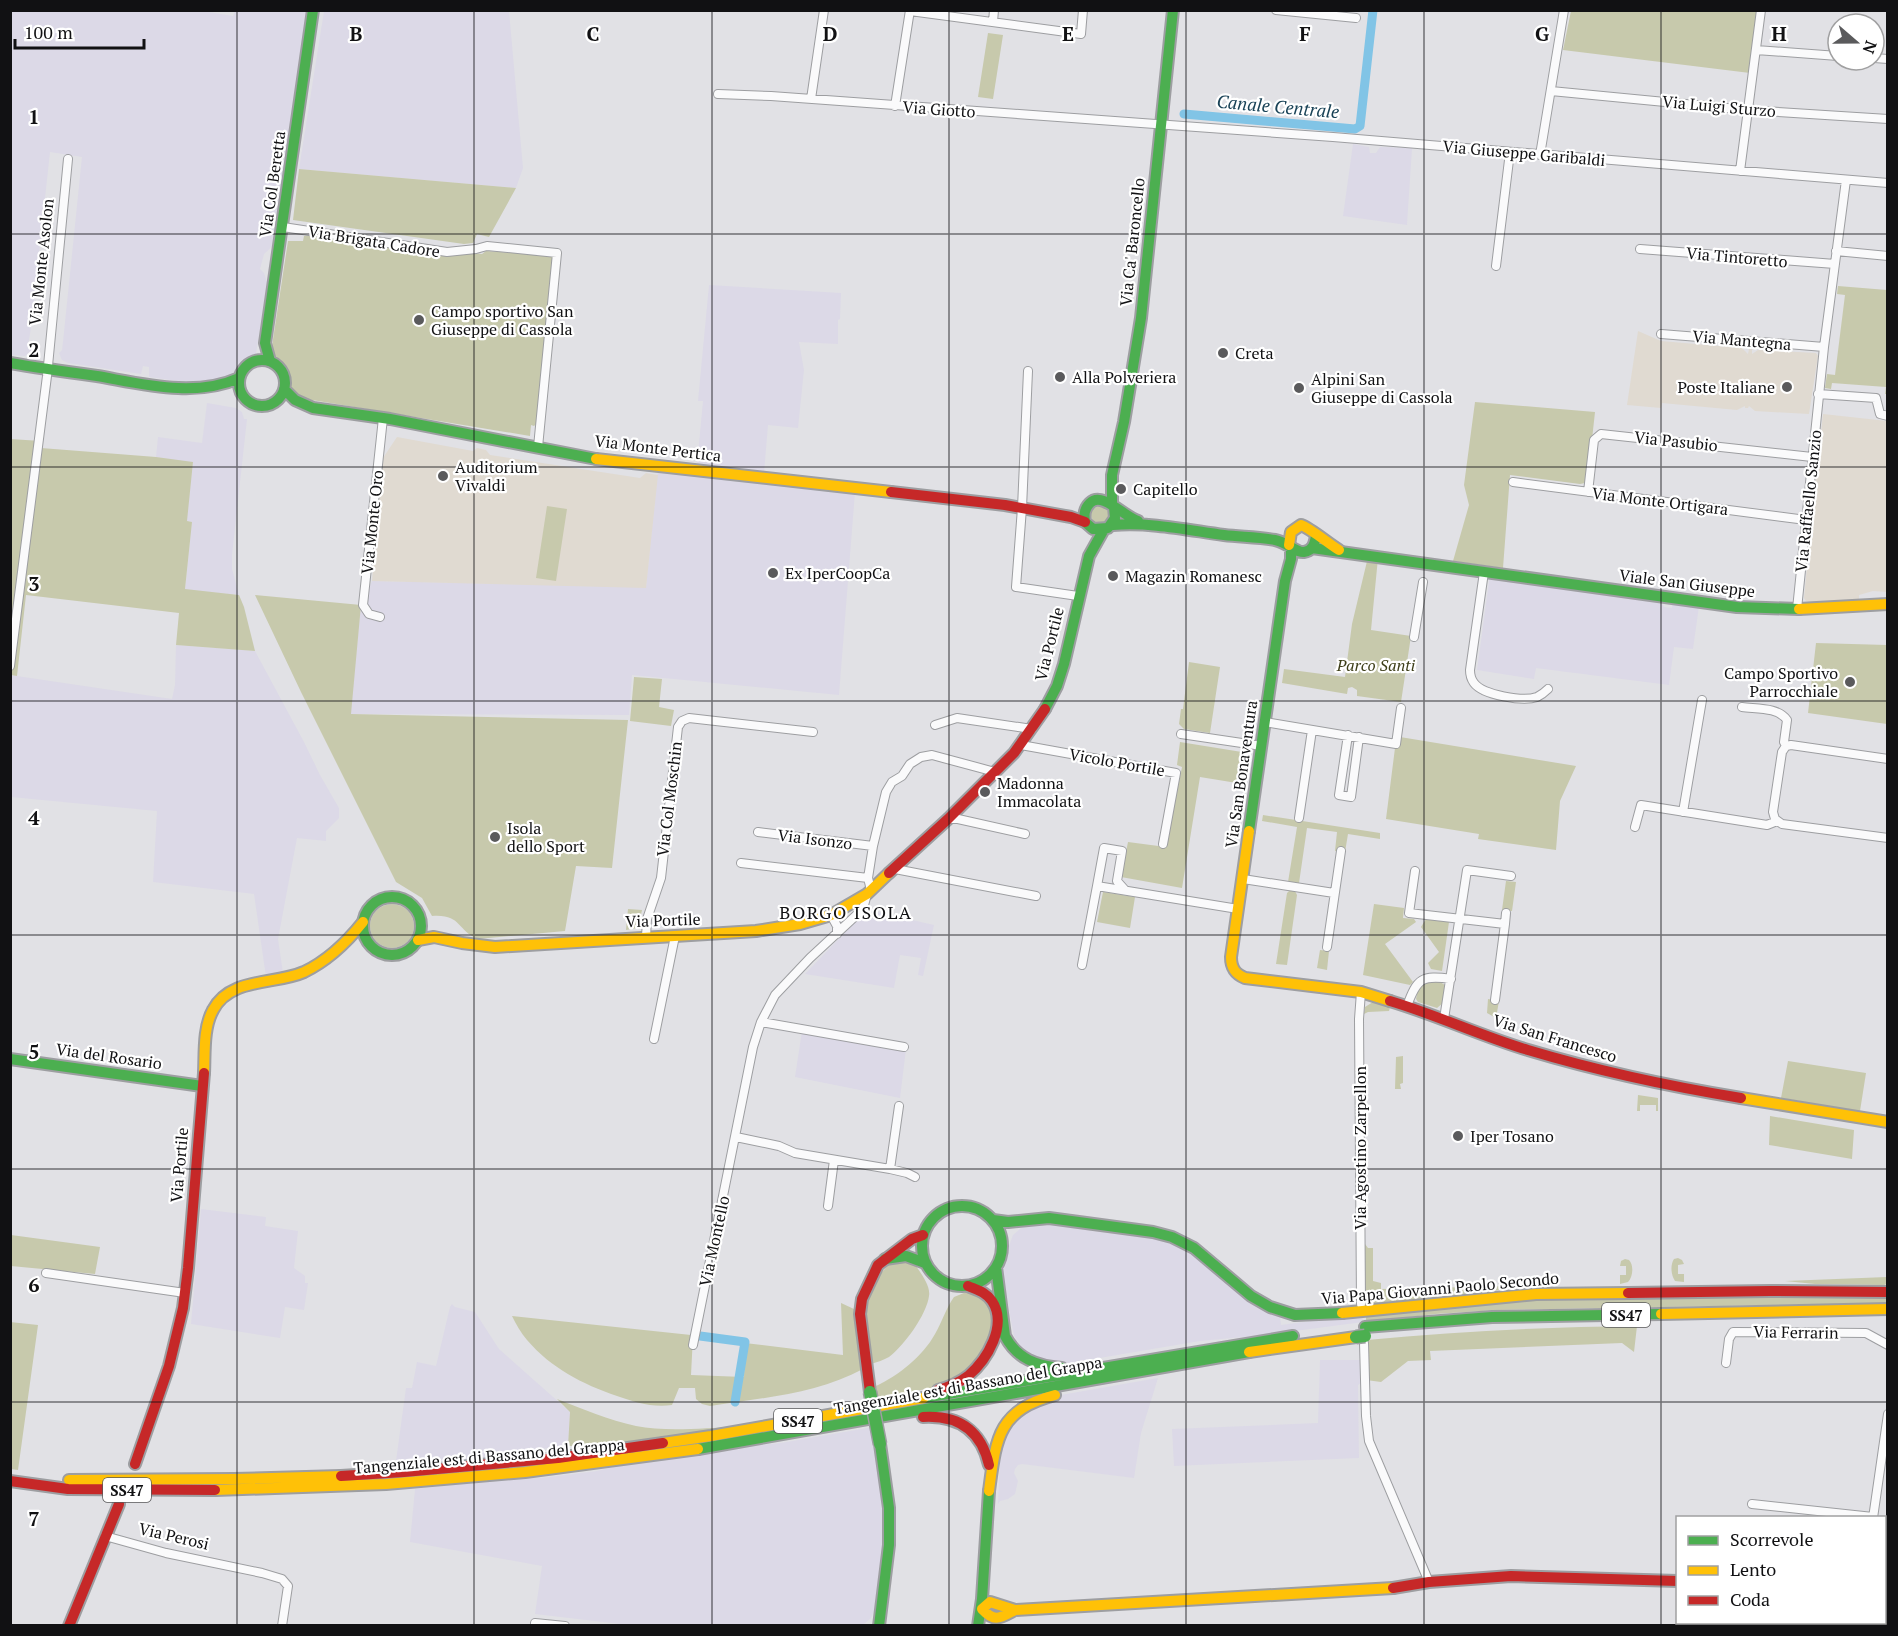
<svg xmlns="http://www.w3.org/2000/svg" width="1898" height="1636" font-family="'PT Serif',serif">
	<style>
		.industrial { fill: #dcd9e7 }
		.education { fill: #e0dad1 }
		.green { fill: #c7c9ac }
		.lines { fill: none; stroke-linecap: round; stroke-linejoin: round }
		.canal { stroke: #81c4e6; stroke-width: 9 }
		.street-casing { stroke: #9d9ea1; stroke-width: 10 }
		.fast-casing { stroke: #9d9ea1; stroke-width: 14 }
		.slow-casing { stroke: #9d9ea1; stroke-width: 14 }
		.jam-casing { stroke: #9d9ea1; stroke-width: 14 }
		.street { stroke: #fafafb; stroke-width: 8 }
		.fast { stroke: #4caf50; stroke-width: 10 }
		.slow { stroke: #ffc107; stroke-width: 10 }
		.jam { stroke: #c62828; stroke-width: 10 }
		.fast-bridge-casing { stroke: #9d9ea1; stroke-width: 15; stroke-linecap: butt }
		.fast-bridge { stroke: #4caf50; stroke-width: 12 }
		.grid { fill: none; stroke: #111113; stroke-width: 1.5; stroke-opacity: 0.55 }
		.poi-dot { fill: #5a5a5c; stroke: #fff; stroke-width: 2 }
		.labels { text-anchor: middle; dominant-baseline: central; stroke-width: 4.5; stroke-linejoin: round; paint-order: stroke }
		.shield { fill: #fff; stroke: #58585a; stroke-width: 1.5 }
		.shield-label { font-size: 15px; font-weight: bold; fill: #111113 }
		.street-label { font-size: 16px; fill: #111113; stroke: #fff }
		.poi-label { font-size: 16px; fill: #111113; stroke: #fff; text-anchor: start }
		.park-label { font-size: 16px; font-style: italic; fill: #3d3e19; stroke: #fff }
		.water-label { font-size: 18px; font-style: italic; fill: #1a4357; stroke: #fff }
		.neighbourhood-label { font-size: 18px; letter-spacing: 1.5px; fill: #111113; stroke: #fff }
		.grid-label { font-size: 20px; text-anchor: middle; font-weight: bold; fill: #111113; stroke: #fff; stroke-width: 4.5; stroke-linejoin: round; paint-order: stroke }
	</style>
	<rect width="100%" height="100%" fill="#e1e1e5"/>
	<!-- industrial -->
	<path class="industrial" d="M197,10l36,6 2,-5h78l-37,232 -12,11 -4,15 4,4 3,9 -11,72 -15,12 -6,11 -6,4 -29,3 -51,-7v-10l-6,-1 -2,8 -73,-11 -6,-3 -3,-7 3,-3 1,-8 19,-185 -32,-5 -19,176 -3,17 4,3v3l-7,5 -14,-1v-344z
		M324,11h185l14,157 -7,20 -217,-19z
		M1353,144l16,3 1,6h6l4,-6 32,1 -5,77 -64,-9z
		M709,285l132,8 -1,26 -2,1v24l-39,-2 5,28 -6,58 -30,-3 -4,48 -67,-8 6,-64h-5z
		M207,403l29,5 6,4 2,7h3l-15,136v14l7,26 -54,-5 7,-68 -6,-1 7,-58 -37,-6 2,-20 44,6z
		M658,470l197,22 -16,203 -207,-20 -3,40 -279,-1 11,-109 11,-24 274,6z
		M1490,575l47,6v4l24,4 3,-2 97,14 3,6 8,1 1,-7 26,5 -6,43 -19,-2 -5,38 -133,-17 -2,11 -57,-9z
		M176,645l79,6 49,91 16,33 19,33v10l-13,13v10l-29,-3 -19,101 5,34 -17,4 -12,-83 -101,-12 4,-71 -146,-14 -1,-122 162,24 3,-14z
		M864,909l70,16 -11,51 -5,-1 3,-17 -21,-3 -6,33 -89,-14 52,-54z
		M802,1031l104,18 -6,49 -105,-21z
		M201,1209l65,8 -1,9 33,5 -4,37 11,8v7h3l-4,27 -19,-3 -5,31 -89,-14z
		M1036,1222l121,15 36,15 87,64 1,9 81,-11 1,8 -98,13 -65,6 -142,24 -14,-2 -21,-13 -9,-14 -13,-69 12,-32 8,-7z
		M452,1304l3,3 20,5 24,37 71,63 -2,34 -21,2 -28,7 -87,8 -36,-2 10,-73h6l5,-26 19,4 14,-59z
		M1320,1360h43l-1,22 -4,3 1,73 -185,8 -2,-37 146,-6z
		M1158,1378l-17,55 -7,45 -112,-14 -4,1 -3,4 -1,4 4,8 -3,13 -7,5 -8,2 -2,3 2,-51 10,-27 9,-11 36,-19z
		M873,1427l9,48 3,66 -5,23 -6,47 -3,7 -8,7 -226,1 -102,-12 7,-48 -132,-24 5,-53 107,-11h20l55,-7 38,-9 100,-15 46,-4z"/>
	<!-- education -->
	<path class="education" d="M1638,331l23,10 81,7 6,6 1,-5h3v5l6,-4 58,3 2,3 -9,58 -54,-3 -6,-5 -1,2h-3v-2l-8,4 -75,-7 -1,5 -34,-3z
		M1823,414l64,7v171l-14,-1 -14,4v8h-47l-6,-2 -2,-3 3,-31 3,-1v-7l-2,-1 2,-21h3v-4l-3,-1z
		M397,437l76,14 4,-3 9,2 4,5 150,23 6,-5 12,2 -12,113 -274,-7 11,-123z"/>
	<!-- green -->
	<path class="green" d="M1571,11h188l-9,62 -187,-23z
		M988,33l15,2 -10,64 -15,-2z
		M299,169l217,19 -27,49 -12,-3 -4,9 -9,1 -171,-24z
		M309,235l173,19 4,-3 72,5 -15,162 -9,8 -3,-1 -1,11 -236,-39 -5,-7 -1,-8 -7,-2c2,-13 2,-16 -11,-21l18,-118h15l1,-5z
		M1838,286l49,4v104h-2l1,-7 -54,-4 -1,6 -6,-1 2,-14 8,1 10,-80 -8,-1z
		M1475,402l120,10 -7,64 -3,7 -5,1 -70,-9 -7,93 -50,-7 16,-56 -5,-20z
		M10,439l31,2v7l115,9 37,5 -6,59 5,1 -7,67 54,6 5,12 11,44 -79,-6 3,-32 -153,-18 -9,81 -6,-1z
		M1091 515a9 9 0 1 1 18 0a9 9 0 1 1-18 0Z
		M547,506l20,3 -11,72 -20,-3z
		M1368,557l10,1 -7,72 40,6 -10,66 -44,-6v-6l-5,-3 -4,1 -1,6 -65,-11 2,-14 61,8 7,-53z
		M255,595l106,10 -10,109 277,6 -16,148 -36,-2 -11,65 -87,8c-22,-9 -16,-25 -46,-23l-10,-18 -26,-16 -95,-190z
		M1816,643l71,2v79l-79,-11z
		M1189,662l31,5 -10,66 -26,-4 -5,-5 2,-15h2z
		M634,677l28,2 -3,28 15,3 -3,16 -41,-5z
		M1394,736l182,30 -16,35 -4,49 -78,-11 1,-5 -93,-15 9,-71z
		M1180,742l68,11 -5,31 -43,-7 -18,111 -61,-11 7,-35 38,5 16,-80 -5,-2z
		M1263,815l117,18v6l-32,-5 -3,18 -10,-1 2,-19 -30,-4 -8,55 -11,-1 9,-55 -35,-6z
		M1506,881l10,1 -4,29 -10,-1z
		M1290,890l5,1 2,4 -10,70 -11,-1 11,-71z
		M1103,892l32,5 -5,31 -33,-6z
		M370 926a22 22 0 1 1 44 0a22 22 0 1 1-44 0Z
		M1374,904l30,4 -1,10 11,1 2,3 -31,22 28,38 -3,3 -47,-10z
		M628,909l14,1 -4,18 -12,2z
		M1426,919l23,3 -7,49 -11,-2 -3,-6 11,-11 -18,-25z
		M1320,950l9,1 -2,19 -10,-2z
		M1428,981l12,1 5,3 -2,18 -6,5 -19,-6 -2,-3 2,-10z
		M1488,999l11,2 -3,17 -9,-5z
		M1373,1002l17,5 -1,4 -21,1 -4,2 1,-7z
		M1403,1056v27l-3,1 1,5h-6l1,-32z
		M1788,1061l78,12 -6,38 -79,-13z
		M1638,1095l20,3v13h-2v-6h-16v6h-3z
		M1770,1116l84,14 -2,29 -83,-14z
		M11,1235l89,12 -5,27 -84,-8z
		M1365,1244l3,4h5v33l8,2v6l133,-3 -24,6 -126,12z
		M1678,1258l4,2 2,4 -6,1v9h6v8l-9,-1c-4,-6 -5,-16 -1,-22z
		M1625,1259l4,1c5,5 4,17 -1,22l-8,2v-9h6v-9h-6l1,-5z
		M900,1260l14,3c5,8 17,22 15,33 -2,18 -25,50 -40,61 -5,3 -12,5 -18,7l-7,-43 1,-25 9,-15 17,-19z
		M1887,1277v7l-3,1 -69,-1 -30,-3z
		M964,1293h10l11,4 12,23 -24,49 -36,18 -59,11 -2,-12c22,-10 47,-30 59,-52 7,-12 11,-26 19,-37z
		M1888,1294l-1,9 -390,7 -62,4 -69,8v-9l161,-14z
		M841,1303l13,6 9,60c-46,25 -102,29 -153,37l-8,-2 -6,-5 -1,-11h-16l-7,17c-19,3 -38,-3 -55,-9 -35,-12 -66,-28 -90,-56 -6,-7 -11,-16 -15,-24l179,19 2,1 -2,39 53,2 1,-34 98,12z
		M10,1322l28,3 -20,145 -7,-1z
		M1637,1326l-3,26 -12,-9 -192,8 1,9 -23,1 -27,21 -15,-2 1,-40c90,-9 179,-13 270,-14z
		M557,1399c25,10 52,21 79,27 29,6 69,2 98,1l-118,18 -48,1 2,-34z"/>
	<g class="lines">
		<!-- canal -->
		<path class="canal" d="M1184,114l171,15 5,-3 13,-116
			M700,1336l45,6 -10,60"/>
		<!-- street casing -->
		<g class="street-casing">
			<path id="street" d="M1276,10l80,8
				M910,11l171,23 2,-24
				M993,22l1,-12
				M1756,50l82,6
				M1874,58l14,1
				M1551,91l197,19 140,9
				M718,94l53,2 562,41 555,46
				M811,99l13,-89
				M895,106l15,-96
				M1540,155l24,-145
				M1740,171l21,-161
				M283,227l164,25 29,-3 11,-3 70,7 -19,194
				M1640,249l195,15
				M1836,251l52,5
				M1496,266l14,-114
				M1661,334l163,13
				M1028,371l-6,137 -6,79 62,9
				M1818,394l58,4 4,16 8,2
				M1513,482l293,38
				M1588,492l6,-52 7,-6 211,23
				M1484,572l-14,98c0,4 1,9 4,13 9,12 49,19 63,14 4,-2 8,-5 11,-8
				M1797,609l27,-262 22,-167
				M380,617l-11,-3 -6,-9 20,-187
				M1414,637l9,-55
				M10,666l37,-290 21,-217
				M1742,707c15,2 36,0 45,13l-3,22 2,4
				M1265,722l131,22 5,-36
				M935,725l22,-7 75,11
				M1181,734l81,12
				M1348,735l-9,60 12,2 8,-60
				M1021,745l155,28 -13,71
				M1888,759l-97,-14 -5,1 -4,6 -9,60 2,7 7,5 106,14
				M1683,812l19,-112
				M1299,818l13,-88
				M948,819h10l67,15
				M1635,827l6,-22 126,20 10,-4
				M758,832l115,14
				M741,863l127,15
				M895,869l141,27
				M1415,871l-6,42 96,11 -10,76
				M1243,879l91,14
				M871,890l-3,-12 5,-32 13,-54 6,-10 10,-6 8,-12 11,-7 11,-2 63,17
				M1125,890l-8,-9 5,-30 -18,-3 -7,38 141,23
				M831,915l6,11v8
				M1505,924l1,-11
				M646,937l1,-18 14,-41 17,-151 4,-6 7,-3 124,14
				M1327,947l14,-96
				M1082,965l15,-79
				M1361,992l-2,27 2,285
				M1407,1006c10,-28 15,-31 44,-27
				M1444,1019l23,-149 44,6
				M761,1022l143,25
				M654,1039l21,-103
				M736,1137l43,9 16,7 95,16 17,4 8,4
				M890,1169l9,-63
				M828,1206l6,-46
				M46,1273l139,20
				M1364,1343l2,73 3,25 60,141
				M693,1345l60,-298 8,-25 14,-27 35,-37 53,-49 4,-15
				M1726,1363l3,-24 4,-7 133,1 22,12
				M1752,1504l121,13
				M1873,1518l15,-104
				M105,1536l61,17 96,20 20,6 6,7 -6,40
				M535,1623l30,3"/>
		</g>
		<!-- fast casing -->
		<g class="fast-casing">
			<path id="fast" d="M239 383a23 23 0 1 1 46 0a23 23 0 1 1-46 0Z
				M270,361l-5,-18 48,-333
				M10,363c29,5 58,9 87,13 46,8 98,22 142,2
				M284,389l11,11 18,8 77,11 206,40
				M1112,505v-30l12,-53 17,-104 32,-308
				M1114,507l1,11 -7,10 -15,1 -8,-7c-1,-7 -1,-13 5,-19 12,-12 33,13 48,18
				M1113,525c38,-3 74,5 111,10 17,2 34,2 51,5 12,2 21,13 29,12 9,-1 11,-9 12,-17
				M1312,548l425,59 62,2
				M1045,709l12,-23 7,-22 25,-108 14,-25
				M1249,831l36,-250 6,-22v-12
				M363 926a29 29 0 1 1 58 0a29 29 0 1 1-58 0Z
				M10,1059l192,27
				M922 1246a40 40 0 1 1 80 0a40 40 0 1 1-80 0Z
				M993,1220l15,2 41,-4 104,14 19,5 22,11 57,48 19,11 25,8 47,-2
				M885,1259l21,-3 19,7
				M996,1267l9,69c12,23 32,30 57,32
				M1365,1327l127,-10 169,-3
				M924,1398l369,-62
				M698,1449l551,-97
				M879,1626l10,-81v-37l-9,-64
				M978,1626l4,-27 7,-108"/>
		</g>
		<!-- slow casing -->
		<g class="slow-casing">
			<path id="slow" d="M596,459l295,33
				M1289,545l2,-13 10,-7c9,3 28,19 38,25
				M1799,609l89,-5
				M1249,831l-18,126c0,11 4,17 14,21l116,14 29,9
				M418,940l16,-3 28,6 33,4 261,-16 44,-7 31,-9 36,-21 22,-21
				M204,1073c1,-20 -1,-45 9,-63 17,-33 62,-25 91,-38 23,-11 43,-30 59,-50
				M1741,1098l147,24
				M1342,1313l194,-19 92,-1
				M1661,1314l227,-5
				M1249,1352l107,-15
				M663,1443l48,-7 213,-38
				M69,1480l165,-1 107,-3
				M215,1490l171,-6 139,-12 173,-23
				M989,1491c7,-53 9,-81 66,-96
				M1015,1610c-15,8 -20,13 -33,-1l8,-7 25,8 378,-22"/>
		</g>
		<!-- jam casing -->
		<g class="jam-casing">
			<path id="jam" d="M891,492l114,13 66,12 14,5
				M889,873l59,-54 66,-66 31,-44
				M1390,1001c47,14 91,35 138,49 70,21 140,36 213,48
				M1628,1293l142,-2 118,1
				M938,1390c11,-3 21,-7 30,-14 19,-16 40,-51 24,-75 -6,-9 -15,-11 -24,-15
				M870,1392l-10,-78 2,-15 16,-34 34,-26 11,-4
				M923,1417c35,-2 58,13 66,48
				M135,1464l34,-98 14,-58 5,-40 16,-195
				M341,1476l63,-4 154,-14 105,-15
				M10,1481l58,8 147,1
				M1393,1588l36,-6 82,-6 167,5
				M1884,1591h4
				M69,1626l50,-122"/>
		</g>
		<!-- street -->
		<use href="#street" class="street"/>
		<!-- fast -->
		<use href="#fast" class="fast"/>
		<!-- slow -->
		<use href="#slow" class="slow"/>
		<!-- jam -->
		<use href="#jam" class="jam"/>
		<!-- fast-bridge casing -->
		<g class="fast-bridge-casing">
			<path id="fast-bridge" d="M1356,1337l9,-1
				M870,1392l10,52"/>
		</g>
		<!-- fast-bridge -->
		<use href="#fast-bridge" class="fast-bridge"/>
	</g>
	<!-- grid -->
	<path class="grid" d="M237,10v1616M474,10v1616M712,10v1616M949,10v1616M1186,10v1616M1424,10v1616M1661,10v1616M10,234h1878M10,467h1878M10,701h1878M10,935h1878M10,1169h1878M10,1402h1878"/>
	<!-- markers -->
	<g class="poi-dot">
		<circle cx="419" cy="320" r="6"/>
		<circle cx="1223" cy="353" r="6"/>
		<circle cx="1060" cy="377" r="6"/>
		<circle cx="1787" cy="387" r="6"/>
		<circle cx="1299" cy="388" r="6"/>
		<circle cx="443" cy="476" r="6"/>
		<circle cx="1121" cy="489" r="6"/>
		<circle cx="773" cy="573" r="6"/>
		<circle cx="1113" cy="576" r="6"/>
		<circle cx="1850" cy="682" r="6"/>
		<circle cx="985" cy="792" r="6"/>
		<circle cx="495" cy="837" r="6"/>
		<circle cx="1458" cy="1136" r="6"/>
	</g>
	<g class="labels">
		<!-- shield labels -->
		<g class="shield">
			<rect x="1602" y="1303" width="48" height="24" rx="4.5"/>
			<rect x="774" y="1409" width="48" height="24" rx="4.5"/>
			<rect x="103" y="1478" width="48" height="24" rx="4.5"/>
		</g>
		<g class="shield-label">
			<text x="1626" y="1315">SS47</text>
			<text x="798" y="1421">SS47</text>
			<text x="127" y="1490">SS47</text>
		</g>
		<!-- street labels -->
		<g class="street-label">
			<text transform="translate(1719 106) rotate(5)">Via Luigi Sturzo</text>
			<text transform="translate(939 109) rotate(4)">Via Giotto</text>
			<text transform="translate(1524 153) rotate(5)">Via Giuseppe Garibaldi</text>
			<text transform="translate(272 184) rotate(-82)">Via Col Beretta</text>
			<text transform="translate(374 241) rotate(9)">Via Brigata Cadore</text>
			<text transform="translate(1132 242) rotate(-84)">Via Ca' Baroncello</text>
			<text transform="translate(1737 257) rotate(5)">Via Tintoretto</text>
			<text transform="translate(41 262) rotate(-84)">Via Monte Asolon</text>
			<text transform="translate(1742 340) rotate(5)">Via Mantegna</text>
			<text transform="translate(1676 441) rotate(6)">Via Pasubio</text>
			<text transform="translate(658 448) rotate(7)">Via Monte Pertica</text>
			<text transform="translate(1660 501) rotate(7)">Via Monte Ortigara</text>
			<text transform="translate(1808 501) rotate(-84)">Via Raffaello Sanzio</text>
			<text transform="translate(372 522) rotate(-84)">Via Monte Oro</text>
			<text transform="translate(1687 583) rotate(7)">Viale San Giuseppe</text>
			<text transform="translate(1049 644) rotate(-76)">Via Portile</text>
			<text transform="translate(1117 762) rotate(10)">Vicolo Portile</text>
			<text transform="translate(1241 774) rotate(-82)">Via San Bonaventura</text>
			<text transform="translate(669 799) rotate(-83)">Via Col Moschin</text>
			<text transform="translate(815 839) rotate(7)">Via Isonzo</text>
			<text transform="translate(663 920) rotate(-2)">Via Portile</text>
			<text transform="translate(1555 1038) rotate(17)">Via San Francesco</text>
			<text transform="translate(109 1056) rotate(8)">Via del Rosario</text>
			<text transform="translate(1360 1148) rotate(-90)">Via Agostino Zarpellon</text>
			<text transform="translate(179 1165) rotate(-85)">Via Portile</text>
			<text transform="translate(714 1241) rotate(-78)">Via Montello</text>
			<text transform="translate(1440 1288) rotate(-5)">Via Papa Giovanni Paolo Secondo</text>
			<text transform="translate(1796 1332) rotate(1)">Via Ferrarin</text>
			<text transform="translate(968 1385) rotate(-10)">Tangenziale est di Bassano del Grappa</text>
			<text transform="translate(489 1456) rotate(-5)">Tangenziale est di Bassano del Grappa</text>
			<text transform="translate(174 1536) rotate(13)">Via Perosi</text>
		</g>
		<!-- poi labels -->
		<g class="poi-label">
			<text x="431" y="311">Campo sportivo San<tspan x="431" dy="18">Giuseppe di Cassola</tspan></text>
			<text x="1235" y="353">Creta</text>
			<text x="1072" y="377">Alla Polveriera</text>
			<text x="1311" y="379">Alpini San<tspan x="1311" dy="18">Giuseppe di Cassola</tspan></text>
			<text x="1775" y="387" text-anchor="end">Poste Italiane</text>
			<text x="455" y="467">Auditorium<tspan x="455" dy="18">Vivaldi</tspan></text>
			<text x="1133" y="489">Capitello</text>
			<text x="785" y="573">Ex IperCoopCa</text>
			<text x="1125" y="576">Magazin Romanesc</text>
			<text x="1838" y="673" text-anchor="end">Campo Sportivo<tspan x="1838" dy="18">Parrocchiale</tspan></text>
			<text x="997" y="783">Madonna<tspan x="997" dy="18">Immacolata</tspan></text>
			<text x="507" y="828">Isola<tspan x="507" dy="18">dello Sport</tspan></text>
			<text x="1470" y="1136">Iper Tosano</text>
		</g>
		<!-- park labels -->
		<g class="park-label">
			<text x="1376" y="665">Parco Santi</text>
		</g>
		<!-- water labels -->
		<g class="water-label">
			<text transform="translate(1278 106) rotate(5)">Canale Centrale</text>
		</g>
		<!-- neighbourhood labels -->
		<g class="neighbourhood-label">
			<text x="846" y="912">BORGO ISOLA</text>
		</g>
	</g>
	<g class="grid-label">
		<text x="356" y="41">B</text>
		<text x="593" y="41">C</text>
		<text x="830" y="41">D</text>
		<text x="1068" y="41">E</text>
		<text x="1305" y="41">F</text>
		<text x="1542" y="41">G</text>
		<text x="1779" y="41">H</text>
		<text x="34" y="124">1</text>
		<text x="34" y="357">2</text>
		<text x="34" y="591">3</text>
		<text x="34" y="825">4</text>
		<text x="34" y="1059">5</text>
		<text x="34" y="1292">6</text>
		<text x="34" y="1526">7</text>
	</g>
	<!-- border -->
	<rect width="1898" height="1636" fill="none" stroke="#111113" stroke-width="24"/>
	<!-- legend -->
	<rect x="1676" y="1516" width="210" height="108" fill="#ffffff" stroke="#a0a0a1" stroke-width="1.5"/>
	<rect x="1688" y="1536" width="30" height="9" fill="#4caf50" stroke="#a0a0a1" stroke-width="1.5"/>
	<text x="1730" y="1546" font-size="18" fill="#111113">Scorrevole</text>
	<rect x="1688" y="1566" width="30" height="9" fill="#ffc107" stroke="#a0a0a1" stroke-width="1.5"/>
	<text x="1730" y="1576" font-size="18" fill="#111113">Lento</text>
	<rect x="1688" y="1596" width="30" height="9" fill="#c62828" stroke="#a0a0a1" stroke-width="1.5"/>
	<text x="1730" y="1606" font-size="18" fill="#111113">Coda</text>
	<!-- north arrow -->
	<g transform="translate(1856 42) rotate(110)"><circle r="28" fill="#ffffff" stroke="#a0a0a1" stroke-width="1.5"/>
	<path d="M0-4.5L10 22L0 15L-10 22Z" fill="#5a5a5c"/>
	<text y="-9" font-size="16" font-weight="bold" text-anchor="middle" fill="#111113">N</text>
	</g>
	<!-- scale -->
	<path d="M15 39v9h129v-9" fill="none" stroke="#111113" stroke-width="3"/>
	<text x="24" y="39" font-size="18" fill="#111113" stroke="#ffffff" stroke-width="4.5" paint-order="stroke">100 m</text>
</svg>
